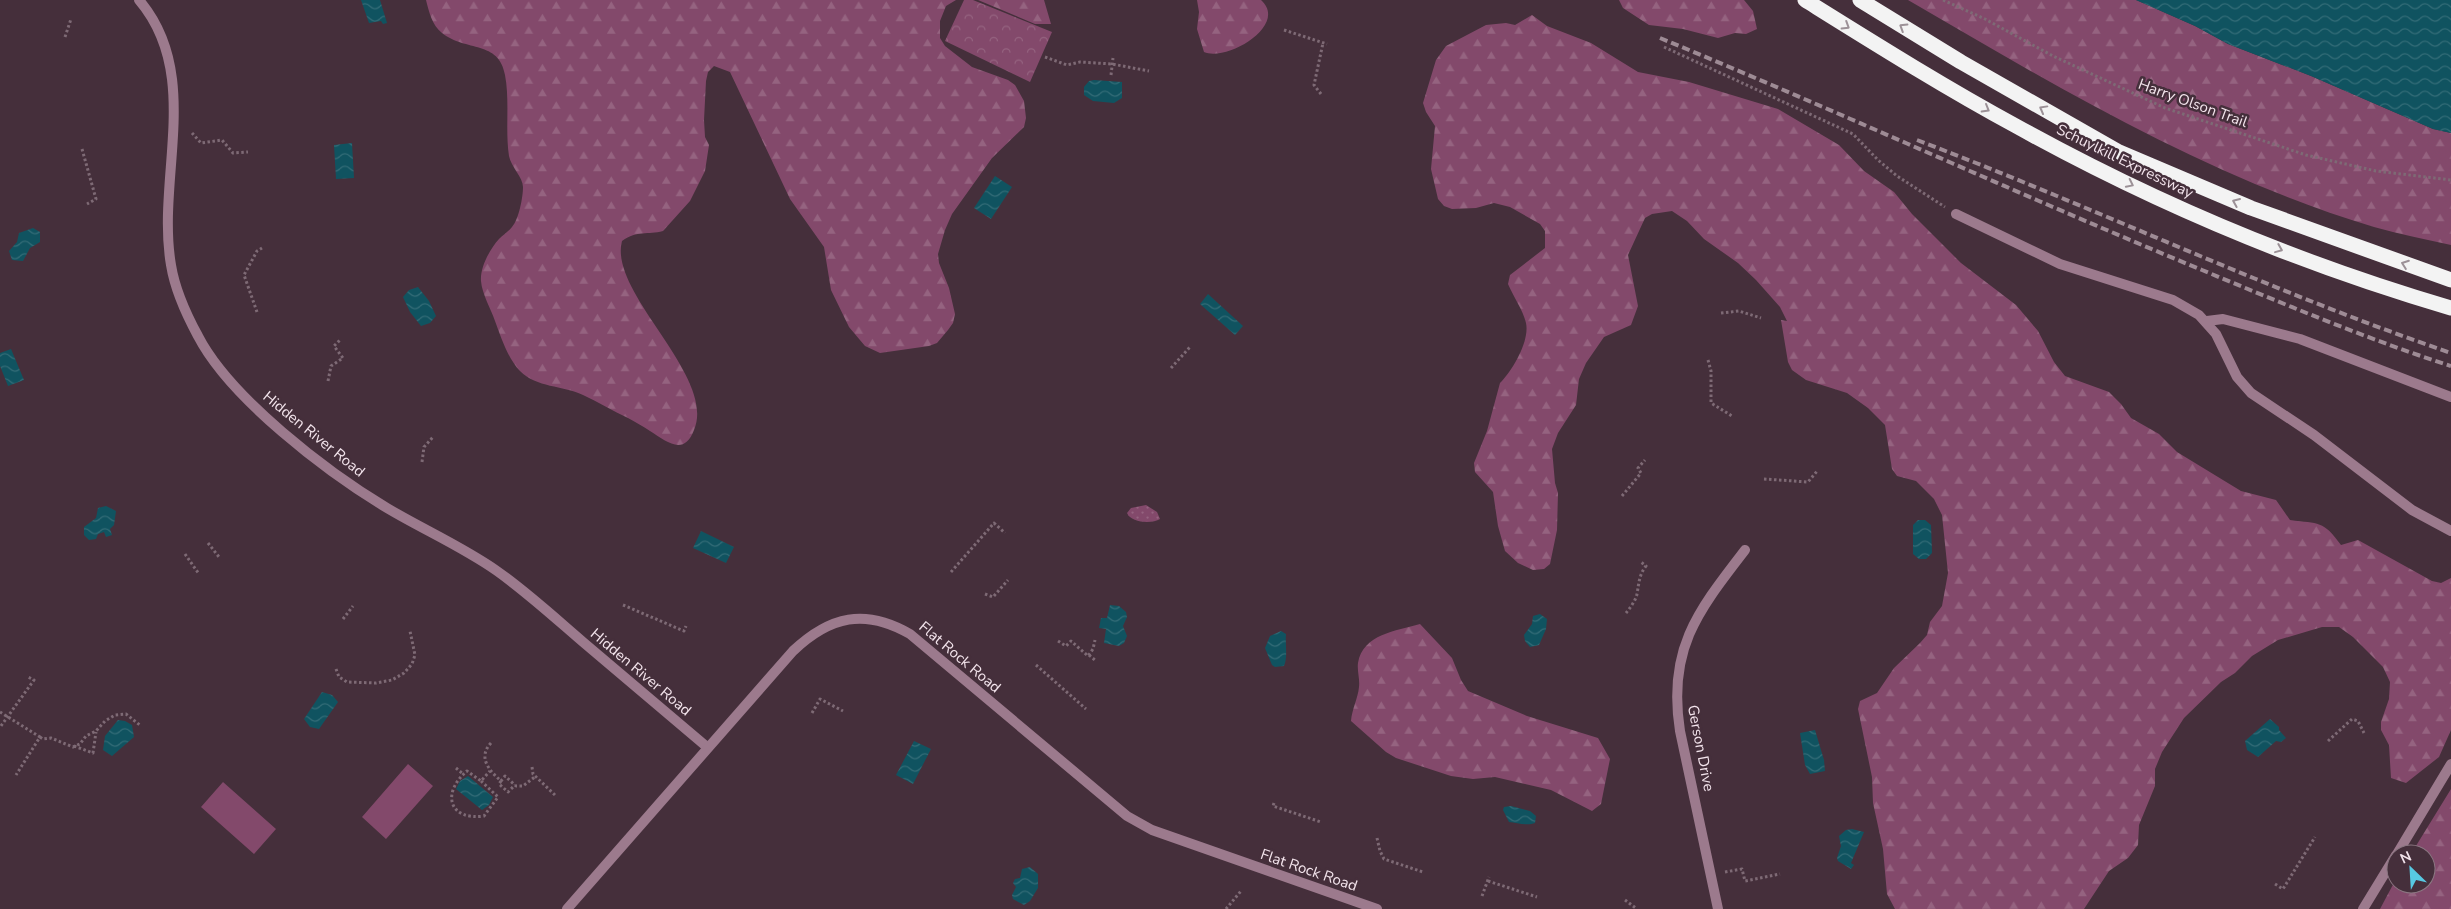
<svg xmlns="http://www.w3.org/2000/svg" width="2451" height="909" font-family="'Nunito Sans',sans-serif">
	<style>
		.grass { fill: url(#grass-dots) }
		.forest { fill: url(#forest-firs) }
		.park { fill: url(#park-crowns) }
		.pitch { fill: #83496b }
		.water { fill: url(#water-waves) }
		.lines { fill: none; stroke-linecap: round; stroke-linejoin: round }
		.path { stroke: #7e6a75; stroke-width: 3; stroke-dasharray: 2.5 2.5; stroke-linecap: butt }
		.service { stroke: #9c7a8d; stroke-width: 10 }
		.minor { stroke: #9c7a8d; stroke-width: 10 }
		.tertiary { stroke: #9c7a8d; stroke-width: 10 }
		.motorway { stroke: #f3f3f3; stroke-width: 15 }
		.rail { stroke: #9e8b95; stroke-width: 4; stroke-dasharray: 8 4; stroke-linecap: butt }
		.oneway { stroke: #9c9197 }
		.labels { text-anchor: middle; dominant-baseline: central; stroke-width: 5; stroke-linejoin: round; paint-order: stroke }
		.street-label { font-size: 15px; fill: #f3e4ec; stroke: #452f3b }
	</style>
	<defs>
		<pattern id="grass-dots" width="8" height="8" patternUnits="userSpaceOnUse" patternTransform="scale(1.25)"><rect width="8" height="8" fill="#83496b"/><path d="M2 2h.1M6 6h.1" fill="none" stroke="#956380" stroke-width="1.8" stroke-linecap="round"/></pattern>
		<pattern id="forest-firs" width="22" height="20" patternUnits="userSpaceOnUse" patternTransform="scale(1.25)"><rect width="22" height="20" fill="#83496b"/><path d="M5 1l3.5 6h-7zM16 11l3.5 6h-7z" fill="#956380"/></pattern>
		<pattern id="park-crowns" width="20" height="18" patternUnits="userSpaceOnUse" patternTransform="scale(1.25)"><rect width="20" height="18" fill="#83496b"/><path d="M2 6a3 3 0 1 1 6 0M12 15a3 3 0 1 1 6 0" fill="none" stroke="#956380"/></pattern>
		<pattern id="water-waves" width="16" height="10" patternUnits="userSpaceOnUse" patternTransform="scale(1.25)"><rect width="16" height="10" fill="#105360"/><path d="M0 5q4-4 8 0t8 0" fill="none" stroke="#336c77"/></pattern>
	</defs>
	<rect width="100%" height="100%" fill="#452f3b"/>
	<!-- grass -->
	<path class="grass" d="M1146,505l11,7 3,7c-8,5 -29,4 -33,-6l4,-5z"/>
	<!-- forest -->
	<path class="forest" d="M426,0h530l-10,6 -6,15v17l5,8 27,21 36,13 7,5 9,16 2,17 -2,9 -32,31 -40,56 -7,16 -7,24 1,9 10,25 6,26 -2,9 -5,7 -11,13 -8,3 -49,7 -15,-7 -16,-19 -18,-37 -7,-43 -34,-48 -60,-127 -16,-6 -6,6 -2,9 -2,39 1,17 4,8 -4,26 -15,30 -27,30c-16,4 -25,-1 -41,10 -14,52 95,135 72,189 -10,27 -28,11 -44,1 -7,-5 -15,-9 -22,-13 -15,-7 -30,-16 -45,-23 -21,-10 -46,-7 -63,-24 -12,-12 -19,-34 -25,-50 -4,-12 -13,-27 -14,-40 -1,-14 9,-32 18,-42 4,-4 9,-7 13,-12 7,-8 11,-30 11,-40 0,-10 -12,-20 -14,-31 -4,-26 1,-55 -4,-81 -6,-35 -39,-23 -63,-42 -10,-8 -13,-21 -16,-33z
		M978,0h66l7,24h-16z
		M1197,0h64c28,25 -34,62 -57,52l-7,-23 2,-17z
		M1619,0h125l9,11 4,18 -11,5 -11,-1 -17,5 -35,-9 -34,-4 -26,-17z
		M1908,0h228l59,26 33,18 83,32 122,53 18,4v112c-26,-6 -52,-11 -77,-18 -166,-50 -317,-140 -466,-227z
		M1532,15l15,11 44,17 47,29 51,10 89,27 61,36 25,26 30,21 18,22 49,49 55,42 22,26 16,31 11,14 44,16 12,12 10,14 28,16 18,18 64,39 35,9 14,20c29,4 33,0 51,25l17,-5 74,41 9,2 10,-5v152l-12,27 -33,26 -15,-5 -2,-33 -8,-15v-8l8,-23 1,-17 -7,-15 -30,-30 -14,-10h-17l-44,13 -26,16 -17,17 -14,9 -37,36 -22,34 -7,17v17l-16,39 -1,20 -10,13 -19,13 -25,38h-189l-8,-15 -4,-45 -10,-46 -1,-26 -14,-68 2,-8 17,-8 17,-25 26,-25 7,-8 3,-13 12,-16 6,-33 -6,-58 -8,-16 -18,-18 -19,-5 -5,-7 -7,-44 -17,-17 -21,-15 -41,-13 -14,-10 -4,-8 -7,-42 6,1 -7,-14 -24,-27 -18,-17 -34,-24 -17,-18 -15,-10 -20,3 -7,4 -17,37 10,51 -7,19 -27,12 -18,26 -7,16 -3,26 -18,28 -6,16 3,34 3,10 -1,37 -7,34 -6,5 -11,1 -15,-7 -13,-12 -7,-25 -5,-34 -18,-20 -1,-9 13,-32 13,-48c12,-12 30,-42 26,-60 -3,-13 -13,-27 -18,-39l2,-9 35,-27v-17l-5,-7 -30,-17 -16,-4 -18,5 -24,1 -8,-3 -6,-7 -7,-30 4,-43 -9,-14 -3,-9 13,-43 10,-14 40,-21 20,-2 9,2z
		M1420,624l32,34 9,22 7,11 59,25 71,22 12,21 -9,45 -9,7 -41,-21 -56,-13 -22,2 -22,-3 -55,-18 -10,-6 -35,-31c1,-12 7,-23 8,-34 1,-8 -2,-16 -1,-24 5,-29 38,-32 62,-39z
		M2451,789v120h-71l16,-30v5h30v-30h-15z"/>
	<!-- park -->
	<path class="park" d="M964,0h9l79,32 -22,50 -85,-41z"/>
	<!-- pitch -->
	<path class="pitch" d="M408,764l25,22 -47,53 -24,-22z
		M223,782l53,47 -22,25 -53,-47z"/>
	<!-- water -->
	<path class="water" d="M361,0h19l7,23 -4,1 -2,-3 -12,2z
		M2136,0h315v133l-18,-4 -122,-53 -83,-32 -33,-18z
		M1094,80l28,2v16l-8,5 -21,-2 -9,-6v-8l5,-6z
		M352,143l2,35 -18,1 -2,-34z
		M995,176l17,11 -21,32 -17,-11z
		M33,228l7,4v10l-10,6 -7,13 -11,-1 -3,-9 8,-9 2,-9z
		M418,287l11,14 7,15 -6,7 -9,3 -11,-14 -7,-15 6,-7z
		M1208,294l35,32 -8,9 -35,-31z
		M11,349l13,31 -16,6 -8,-20v-13z
		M106,506l10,5 -2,14 -4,4 2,6 -6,2 -2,-5 -6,2 -2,5 -7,1 -5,-5v-8l12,-9 2,-10z
		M1918,520h7l6,5 1,28 -6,6h-7l-6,-5v-29z
		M701,531l33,16 -8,16 -33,-15z
		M1110,605l9,1 7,6 1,5 -4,9 4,10 -3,7 -5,3 -15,-3 2,-14 -7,-1 2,-10h6z
		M1540,614l7,5 -1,10 -7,16 -9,2 -5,-6 -1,-6 8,-11 1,-8z
		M1281,631l5,3c-1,11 2,23 -2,32l-9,1 -3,-2 -7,-17 5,-12z
		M322,692l10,3 6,7 -19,27 -9,-2 -6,-8z
		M2270,719l9,8v3l7,8 -5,4 -5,-1 -18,16 -11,-7 -2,-9z
		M118,720l7,1 7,4 2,12 -22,19 -9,-6 2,-14z
		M1815,730l9,30 1,11 -15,3 -5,-9 -5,-32z
		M914,741l17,8 -18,35 -17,-9z
		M468,776l25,21 -4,8 -7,5 -26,-21 4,-8z
		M1511,806l19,5 6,5 -1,7c-7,3 -18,0 -26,-1l-6,-12 1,-3z
		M1852,829l12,3 -13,31 3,2 -3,4 -13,-8 -1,-3 4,-12 -2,-10 7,-6z
		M1030,867l8,7v14l-8,13 -6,4 -11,-6 -1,-4 4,-8 -3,-4 2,-4 5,-1 2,-9z"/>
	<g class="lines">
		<!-- path -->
		<path class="path" d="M1943,0l42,19 68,37 112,52 141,47 70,16 75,9
			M1284,30l43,14
			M65,37l6,-18
			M1664,47l189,87 25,26 19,16 48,31
			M1045,57l22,8 13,-3 32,2 37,7
			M1111,75l2,-17
			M1321,94l-7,-9 9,-42
			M192,133l9,10 21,-3 11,13 15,-1
			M82,149l14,50 -9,5
			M257,312l-13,-37 13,-24 5,-3
			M1721,313l18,-2 22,7
			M1708,360l3,11v32l21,13
			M1171,368l19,-21
			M328,381l3,-15 12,-8 -9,-12 7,-7
			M422,462l2,-15 9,-10
			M1764,479l44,3 10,-12
			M1622,496l19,-23 -3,-5 7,-8
			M208,543l11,14
			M185,554l14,20
			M951,572l43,-49 11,10
			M985,594l8,3 15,-17
			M623,605l61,26 2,-5
			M1626,613c4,-5 10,-13 11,-19 2,-11 2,-19 9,-28l-5,-4
			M343,619l10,-13
			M1058,641l8,5 5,-5 17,15 5,-7 2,-9
			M1089,655l7,6
			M1036,665l50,44
			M336,669l3,8 8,5 29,1 16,-3 12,-7 8,-9 3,-9 -5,-24
			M0,712l40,25 -24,38
			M812,713l8,-14 23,12
			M1,726l33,-46 -6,-3
			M40,737l3,2 8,-1 22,9 7,-3 6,-8 10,-5 9,-10 10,-6 11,-1 15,12
			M2328,741l24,-22 6,2 6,12
			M491,743c-14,15 -1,28 10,38l4,-5 11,10h7l13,-10
			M74,746l19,7 3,-21
			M532,767l1,7 23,22
			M456,768l7,6
			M481,781l17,16 -14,19c-35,5 -43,-23 -17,-45l14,10 9,-10
			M501,781l-2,3 9,8 7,-7
			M1274,803l-1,3 48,16
			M1377,838l3,13 4,8 39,13
			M1725,872l17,-3 3,12 35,-7
			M1488,881l49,16
			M2275,884l8,5 32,-52
			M1482,896l7,-19
			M1625,900l12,9
			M1226,909l15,-18"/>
		<!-- service -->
		<path class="service" d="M1956,214l104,50 113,36 26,15 17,19 21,43 14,16 63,42 98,75 39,21
			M2207,321l16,-2 77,20 151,58"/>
		<!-- minor -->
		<path class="minor" d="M139,0c64,75 17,178 32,265 4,25 15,49 27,71 32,62 129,136 189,172 37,22 76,39 110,63 31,22 58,47 86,71 41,35 83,70 124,105
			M1718,909l-38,-178c-13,-82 18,-120 65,-181"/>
		<!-- tertiary -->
		<path class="tertiary" d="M2397,854l54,-90
			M567,909l226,-258c37,-35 72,-43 117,-17l217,182 25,14 225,79
			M2363,909l33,-54"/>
		<!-- motorway -->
		<path class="motorway" d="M1805,0c69,43 139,87 211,126 137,76 284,138 435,182
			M1860,0l101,62 158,90 132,56 200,72"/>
		<!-- rail -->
		<path class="rail" d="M1660,38c182,75 360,157 542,232 82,34 165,69 249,96
			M1917,140c179,68 352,151 534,213"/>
	</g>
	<!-- one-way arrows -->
	<defs><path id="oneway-chevron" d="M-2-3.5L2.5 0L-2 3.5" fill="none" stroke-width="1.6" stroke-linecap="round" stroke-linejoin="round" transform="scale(1.25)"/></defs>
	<g class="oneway">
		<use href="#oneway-chevron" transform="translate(1846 26) rotate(32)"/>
		<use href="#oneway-chevron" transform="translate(1903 27) rotate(-148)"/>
		<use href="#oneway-chevron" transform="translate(1986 109) rotate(30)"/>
		<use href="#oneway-chevron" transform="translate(2043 109) rotate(-151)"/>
		<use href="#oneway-chevron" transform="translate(2130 184) rotate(26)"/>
		<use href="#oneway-chevron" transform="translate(2236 202) rotate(-157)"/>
		<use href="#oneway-chevron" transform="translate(2279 249) rotate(22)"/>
		<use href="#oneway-chevron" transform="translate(2405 264) rotate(-160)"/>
	</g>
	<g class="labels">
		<!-- street labels -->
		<g class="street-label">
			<text transform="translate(2193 103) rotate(20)">Harry Olson Trail</text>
			<text transform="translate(2125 161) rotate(26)">Schuylkill Expressway</text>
			<text transform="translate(314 434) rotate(39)">Hidden River Road</text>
			<text transform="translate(960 657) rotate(40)">Flat Rock Road</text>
			<text transform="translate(641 672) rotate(40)">Hidden River Road</text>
			<text transform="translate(1701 748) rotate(79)">Gerson Drive</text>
			<text transform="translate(1309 870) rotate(19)">Flat Rock Road</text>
		</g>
	</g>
	<!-- north arrow -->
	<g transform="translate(2411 869) rotate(335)"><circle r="24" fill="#452f3b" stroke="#8b7782"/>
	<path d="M0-4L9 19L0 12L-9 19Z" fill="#57c9e2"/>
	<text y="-8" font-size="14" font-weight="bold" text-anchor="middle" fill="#f3e4ec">N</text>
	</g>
</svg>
